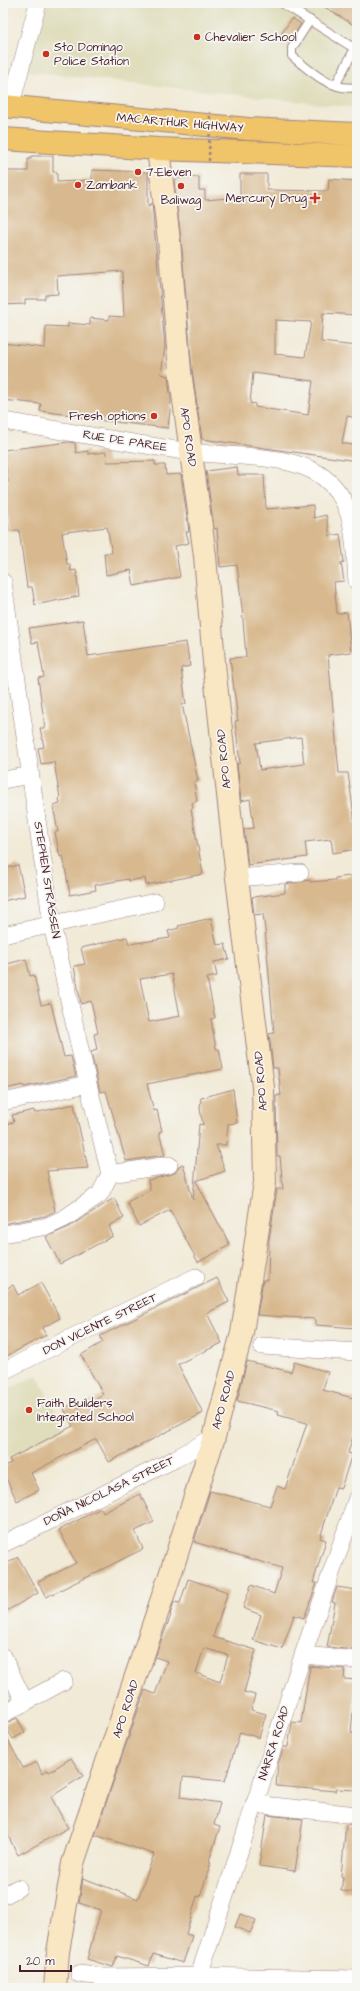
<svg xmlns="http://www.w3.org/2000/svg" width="360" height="1991" font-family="'Architects Daughter',sans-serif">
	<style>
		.built { fill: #dfddbb }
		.building { fill: #d8b98f; fill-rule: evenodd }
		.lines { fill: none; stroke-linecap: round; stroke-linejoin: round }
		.lane-casing { stroke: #9e8481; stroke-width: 10 }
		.street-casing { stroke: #9e8481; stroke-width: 18 }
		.secondary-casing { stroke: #9e8481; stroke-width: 24 }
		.highway-casing { stroke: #9e8481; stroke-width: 24 }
		.lane { stroke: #fff; stroke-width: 8 }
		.street { stroke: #fff; stroke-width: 17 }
		.secondary { stroke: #f9e7c3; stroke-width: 22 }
		.highway { stroke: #f0c469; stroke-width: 22 }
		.path-bridge { stroke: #9e8481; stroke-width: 2.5; stroke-dasharray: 3 3; stroke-linecap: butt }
		.poi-dot { fill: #c8321e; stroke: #f6f6f2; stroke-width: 1.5 }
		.labels { text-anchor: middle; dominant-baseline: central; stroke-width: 3.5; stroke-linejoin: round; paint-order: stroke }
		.poi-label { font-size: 12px; fill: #4a1f2b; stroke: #f6f6f2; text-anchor: start }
		.street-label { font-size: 12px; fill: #4a1f2b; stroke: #f6f6f2 }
	</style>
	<rect width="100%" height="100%" fill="#f6f6f2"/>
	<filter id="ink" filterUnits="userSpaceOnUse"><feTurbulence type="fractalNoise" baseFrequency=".025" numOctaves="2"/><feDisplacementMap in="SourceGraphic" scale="8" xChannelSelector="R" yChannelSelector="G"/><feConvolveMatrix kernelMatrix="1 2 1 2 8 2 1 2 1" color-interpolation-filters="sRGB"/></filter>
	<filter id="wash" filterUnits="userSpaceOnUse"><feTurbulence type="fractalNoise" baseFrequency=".012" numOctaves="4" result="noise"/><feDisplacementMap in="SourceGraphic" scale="16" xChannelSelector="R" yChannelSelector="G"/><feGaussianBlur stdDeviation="0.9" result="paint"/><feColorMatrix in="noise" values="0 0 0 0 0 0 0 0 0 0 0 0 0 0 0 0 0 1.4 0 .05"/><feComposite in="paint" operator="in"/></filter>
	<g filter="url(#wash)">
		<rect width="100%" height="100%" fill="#f1ead7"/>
		<!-- built -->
		<path class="built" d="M47,3h310v105l-332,-37z
			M37,1375l27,53 -61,32v-68z"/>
		<g id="blocks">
			<!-- building -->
			<path class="building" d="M318,3h39v24z
				M292,18l9,6 -12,18 -9,-6z
				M31,156h22v16h4v10l35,-2v-10l56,2v35l4,-4 13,144 -4,27 7,2 3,25 -3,27 -89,-10v-2l-39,-5 1,-7 -38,-4v-57l42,5 1,-22 22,1v-4l22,2v-7l19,2v-4l15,1 -2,-46 -65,5 1,18 -13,1v4h-20v5l-22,1v-134h25v-12h3z
				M240,174h27v16l61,1 1,-12 28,2v134l-34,-2 -2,29 36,4v16l-4,25h4v31l-10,-2 -5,27 15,3v15l-155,-22 -10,-69 -11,-131 -7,-58 4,-3 21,-1v13h6v10l35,-3zM275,320l36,2 -6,35 -30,-3zM253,373l60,8 -5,34 -53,-8v-3l-5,-1z
				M69,442l6,1 1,10 12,-2v3l18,-2 1,10 48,-1v4h10l1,10 15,-1 8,58h-3l3,11 -14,3 5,31 -46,9 -3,-16 -25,5 -2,-22h8l-5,-26 -41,5 -4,1 5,31h3l1,7 5,-1 3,26 -44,9 -3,-18h-5l-8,-57 -10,1 -4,-33 -2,1v-16l5,-1 -4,-32z
				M237,467l1,8h26l2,34 47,-4 1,13 12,-3 4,21 10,-2 4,28 -3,1 3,18 -10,1 3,32 10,-2 4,40 -23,3 11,118h9l7,50h2v26l-24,4 -2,-14 -26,3 2,15 -59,8 -4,-36 10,-1 -4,-29 -9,2 -4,-37 3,-1 -5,-42h3l-8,-63 16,-1 -4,-49 -5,-43 -17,2 -3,-39 -3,1 -8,-58zM301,737l3,27 -44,6 -4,-27z
				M83,620l5,36 98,-14 4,24 -9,2 5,36h-4l16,77 -4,1 3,19 -5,2 1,5 -2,1 12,65 -57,11 -1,-7 -16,3 -1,-2 -33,6 1,5 -26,5 -7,-39 -3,1 -5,-25h3l-5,-26 7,-2 -1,-5 1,-1 -6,-36 -13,2 -3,-16 6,-1 -4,-19h5l-7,-50 6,-1 -6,-35 -6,1 -3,-15z
				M18,865l7,31 -22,5v-32z
				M357,875v453l-42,-3v-6l-58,-4 6,-35h5l1,-39 8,-52h6l-3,-33h-3l-1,-60 5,-1 -3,-27h-5l-4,-34 5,-1 -9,-104 -2,-15 -9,1 -2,-18 33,-4v-9l25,-4v2l25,-2v-2z
				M211,918l6,27 8,-1 4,15 -15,3 3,14 -10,2 8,40 -4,1 5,30h3l4,20 -76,15 7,27 3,-1 5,21 -3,1 6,23 -39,6 -20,-70 -6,1 -9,-40 6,-2 -3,-16 4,-1 -7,-32 -10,3 -7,-38 11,-2 -4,-16 46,-11 2,7 41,-6 -2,-7 11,-3 -1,-2zM172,974l8,42 -31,6 -9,-43z
				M26,959l4,17 4,-1 7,30 10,-2 13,54 7,-1 5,20 -52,11 -1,-2 -18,4 -2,-11v-113z
				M233,1089l4,34 -9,1 -2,21h-10l9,26 -29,10 34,64 -32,17 -28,-52 -31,16 -12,-24 23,-12 -2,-10 27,-7 4,-7 4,-2 10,36 6,-76 4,1 -3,-16 1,-11z
				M74,1104l14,64 -41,3 8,40 -10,5 -42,8v-99l11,-3 -2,-7 22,-5v3z
				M114,1198l10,20 -15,8 4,10 -53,28 -14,-27 23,-10z
				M217,1278l12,24 -22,11 15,30 -44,21 25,49 -94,49 -13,-23 -65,34 8,17 -22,11 -14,-29v-5l8,-4 -2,-4 64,-33 -9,-17 11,-7 4,6 24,-14 -22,-39 22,-13 -3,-6z
				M41,1283l19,35 -18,10 4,7 -43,23v-68l10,-5 5,10z
				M247,1361l44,11 3,-10 34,10 -5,18 34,9v23l-9,31 4,1 -11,34 -5,-1 -16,51 6,2 -13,43h4l-13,35 -10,-3 -12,34 -29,-9 8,-25 -18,-7 8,-23 23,9 8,-26 -88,-26 16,-51 60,15 7,-20 8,3 22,-66 -29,-8 1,-4 -42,-10z
				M140,1494l14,28 -19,9 8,18 -97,48 -8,-15 38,-19 -17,-33 42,-22 2,5z
				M18,1557l20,36 -35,20v-47z
				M188,1579l40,13 -15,45 43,13 -12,42 11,3 -4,15 15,4 -7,24 -19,-6 -15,49 -42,-4 -2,20 39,6 -6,22 6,2 -11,34 2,1 -11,35 -3,-1 -11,38 6,2 -9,27 -30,-9 -4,12 -32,-10 -4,11 -26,-8 14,-49 -22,-7 4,-25 55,21 16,-45 -59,-19 50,-145 10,4 12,-33 -12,-4 16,-42h-1l4,-13 6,1zM204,1648l24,7 -8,27 -24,-9z
				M337,1587l20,3v41l-3,19 -27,-3 8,-44 -3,-1z
				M310,1666l35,3 -1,10 12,1 -5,53h6v57l-21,-1v2l-60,-5 2,-22 6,-17h4l4,-25 9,1z
				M17,1718l8,14 -12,7 -9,-15z
				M3,1731l20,37 14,-6 5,12 6,-4 1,2 22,-14 12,18 -32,21 17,31 -50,27 -11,-21 -4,3z
				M267,1815l36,4 -8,52 -36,-5z
				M346,1824l11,1v67l-16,-1 2,-14 -2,-1z
				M240,1914l16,6 -6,13 -15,-6z"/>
		</g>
	</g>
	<g filter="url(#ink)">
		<use href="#blocks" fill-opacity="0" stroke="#9e8481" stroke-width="1"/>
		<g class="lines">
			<!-- lane casing -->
			<g class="lane-casing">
				<path id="lane" d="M282,3l75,47
					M310,20l-18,28v8c18,15 40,36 65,31
					M336,84l19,-36"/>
			</g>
			<!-- street casing -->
			<g class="street-casing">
				<path id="street" d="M10,108l28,-105
					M3,421c63,10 125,22 188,31 39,5 100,1 132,25 34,25 31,67 34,105
					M3,582l49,343 36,159 22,90
					M3,780l28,-5
					M237,878l63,-5
					M3,935l152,-33
					M3,1102l85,-18
					M110,1174l59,-9
					M3,1234l45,-8 17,-8 35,-24 10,-20
					M262,1346l95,6
					M3,1371l193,-94
					M3,1544l172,-85 39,-22
					M303,1655l54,5
					M3,1657l22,46
					M3,1714l61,-33
					M254,1804l103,11
					M3,1896l15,-8
					M79,1974l24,3 95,-1 159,3
					M195,1988l108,-333 54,-157"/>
			</g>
			<!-- secondary casing -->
			<g class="secondary-casing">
				<path id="secondary" d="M55,1988l3,-36 15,-89 98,-291 43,-135 28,-104 23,-151 -2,-95 -26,-209 -22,-204 -10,-118 -25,-185 -11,-131 -11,-91"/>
			</g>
			<!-- highway casing -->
			<g class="highway-casing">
				<path id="highway" d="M3,106l245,23 109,5
					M3,139l155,10 199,7"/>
			</g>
			<!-- lane -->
			<use href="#lane" class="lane"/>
			<!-- street -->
			<use href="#street" class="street"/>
			<!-- secondary -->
			<use href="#secondary" class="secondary"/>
			<!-- highway -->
			<use href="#highway" class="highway"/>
			<!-- path-bridge -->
			<path class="path-bridge" d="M209,161l1,-49"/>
		</g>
	</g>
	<!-- markers -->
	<g class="poi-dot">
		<circle cx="197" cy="37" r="4"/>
		<circle cx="46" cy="54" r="4"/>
		<circle cx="138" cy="172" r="4"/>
		<circle cx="78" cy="185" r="4"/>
		<circle cx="181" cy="186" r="4"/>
		<path d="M313 192h4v4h4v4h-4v4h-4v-4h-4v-4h4z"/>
		<circle cx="154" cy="416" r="4"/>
		<circle cx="29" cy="1410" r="4"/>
	</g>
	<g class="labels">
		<!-- poi labels -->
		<g class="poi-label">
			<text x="205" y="37">Chevalier School</text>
			<text x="54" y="47">Sto Domingo<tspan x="54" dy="14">Police Station</tspan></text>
			<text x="146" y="172">7-Eleven</text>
			<text x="86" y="185">Zambank</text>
			<text x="307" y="198" text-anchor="end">Mercury Drug</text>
			<text x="181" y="200" text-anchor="middle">Baliwag</text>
			<text x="146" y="416" text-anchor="end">Fresh options</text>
			<text x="37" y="1403">Faith Builders<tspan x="37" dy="14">Integrated School</tspan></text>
		</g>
		<!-- street labels -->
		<g class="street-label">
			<text transform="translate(180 123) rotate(5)">MACARTHUR HIGHWAY</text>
			<text transform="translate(188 437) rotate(82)">APO ROAD</text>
			<text transform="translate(125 441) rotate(9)">RUE DE PAREE</text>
			<text transform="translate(224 759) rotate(-96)">APO ROAD</text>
			<text transform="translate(47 880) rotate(81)">STEPHEN STRASSEN</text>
			<text transform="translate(261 1081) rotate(-95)">APO ROAD</text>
			<text transform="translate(100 1324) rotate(-26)">DON VICENTE STREET</text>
			<text transform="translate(224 1400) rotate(-75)">APO ROAD</text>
			<text transform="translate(109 1491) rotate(-26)">DOÑA NICOLASA STREET</text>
			<text transform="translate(126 1709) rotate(-72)">APO ROAD</text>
			<text transform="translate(274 1743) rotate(-72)">NARRA ROAD</text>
		</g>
	</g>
	<!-- margin -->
	<rect width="360" height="1991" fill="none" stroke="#f6f6f2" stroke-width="16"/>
	<!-- scale -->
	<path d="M20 1965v6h51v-6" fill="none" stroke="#4a1f2b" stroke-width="2"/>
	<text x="26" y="1965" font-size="12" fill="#4a1f2b" stroke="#f6f6f2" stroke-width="3" paint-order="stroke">20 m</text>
</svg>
